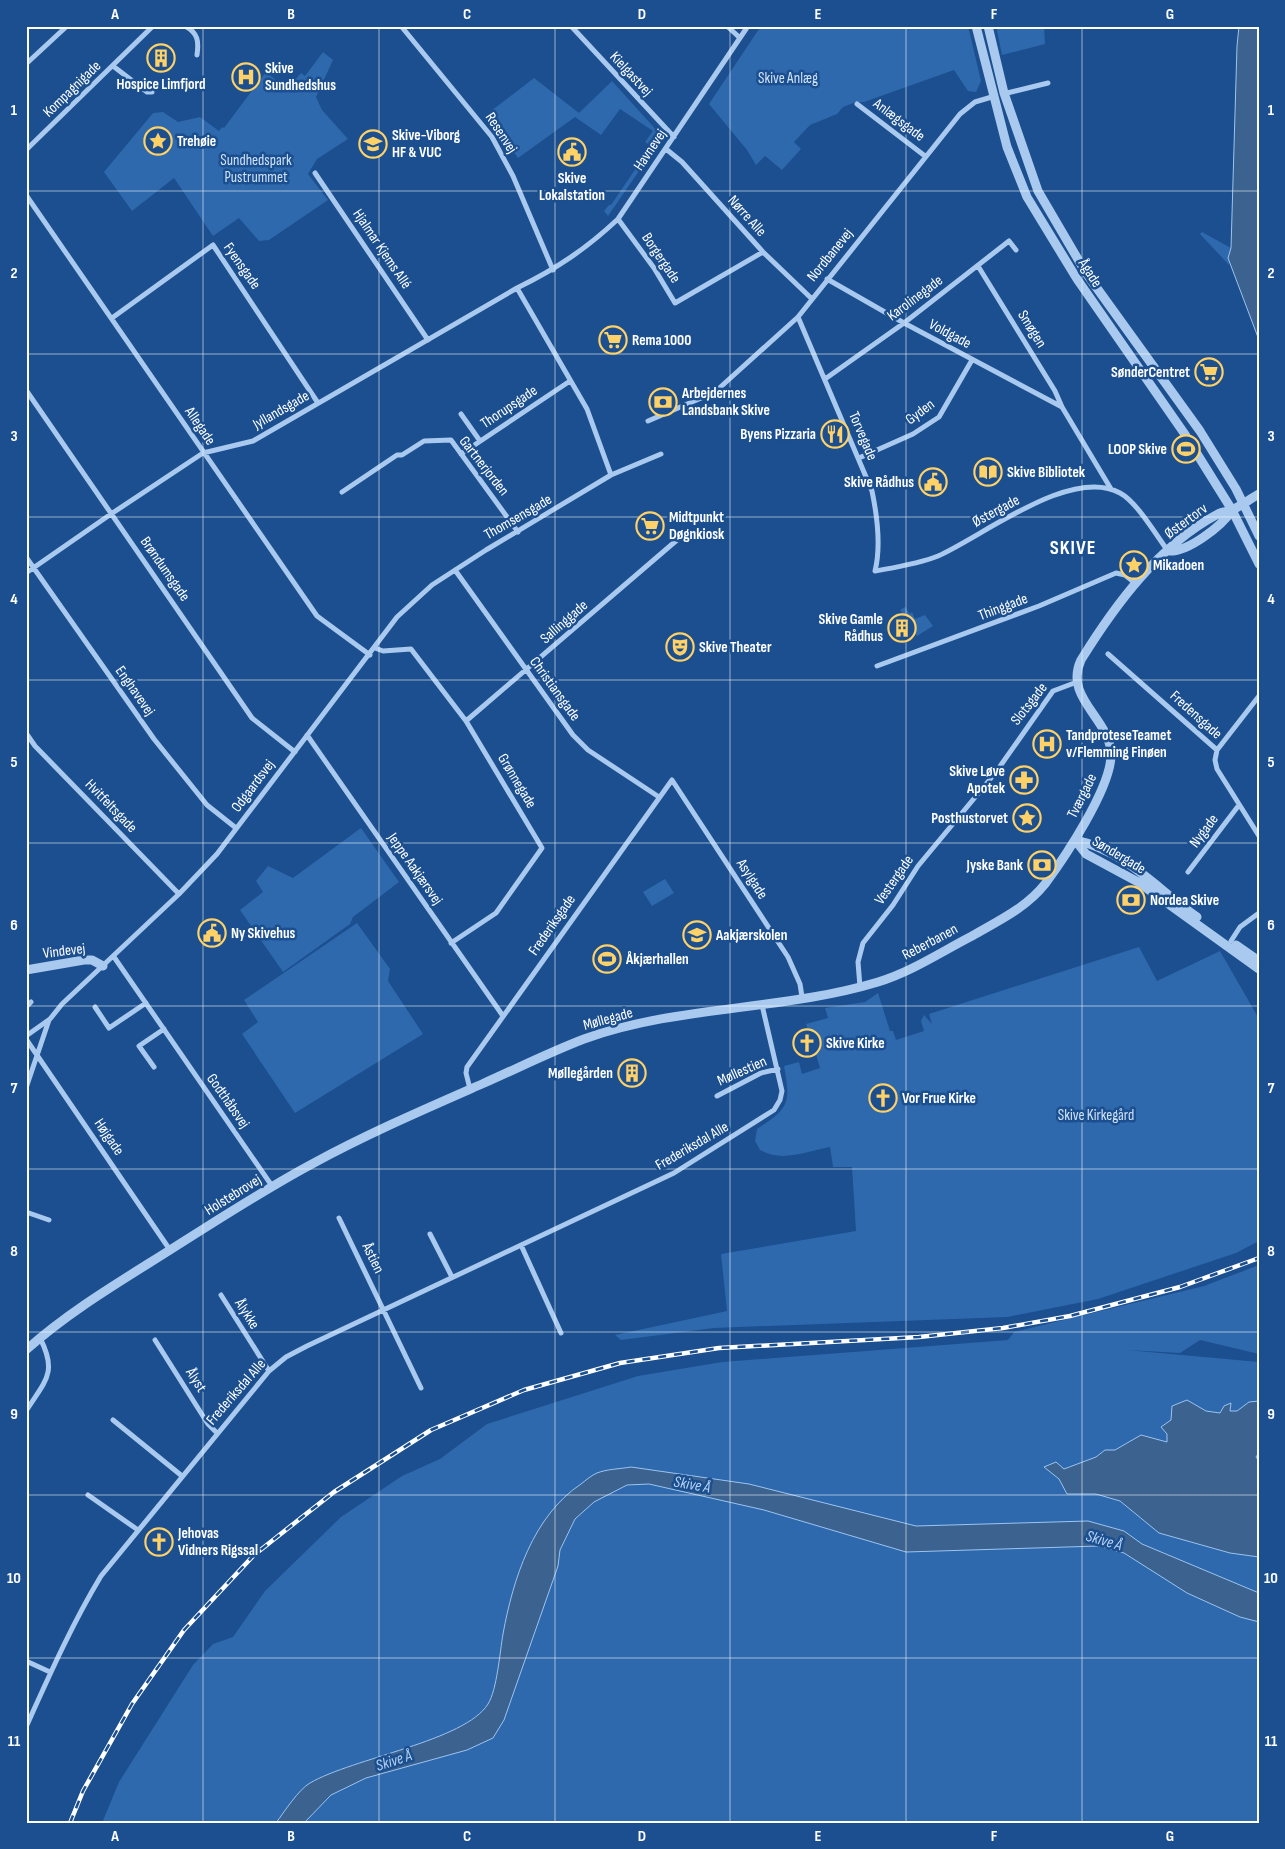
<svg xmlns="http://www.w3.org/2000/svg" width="1285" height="1849" font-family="'Sofia Sans Condensed',sans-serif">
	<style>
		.green { fill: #2e69ad }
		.water { fill: #3c6290; stroke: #9cc4f0 }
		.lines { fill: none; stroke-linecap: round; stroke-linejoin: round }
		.minor { stroke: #a9c9ee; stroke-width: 5 }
		.tertiary { stroke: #a9c9ee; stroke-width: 9 }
		.rail-casing { stroke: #fff; stroke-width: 4.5 }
		.rail { stroke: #1b4f8f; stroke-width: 2.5; stroke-dasharray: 8; stroke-linecap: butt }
		.grid { fill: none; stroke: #fff; stroke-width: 1; stroke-opacity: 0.55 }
		.labels { text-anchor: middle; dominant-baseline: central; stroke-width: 5; stroke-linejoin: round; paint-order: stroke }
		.poi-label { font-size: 15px; font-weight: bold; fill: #fff; stroke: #1b4f8f; text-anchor: start }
		.street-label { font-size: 15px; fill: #fff; stroke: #1b4f8f }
		.park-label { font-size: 15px; fill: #cfe3fa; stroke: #1b4f8f }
		.water-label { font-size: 16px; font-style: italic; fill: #b5d3f5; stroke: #1b4f8f }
		.district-label { font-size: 20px; font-weight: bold; letter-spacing: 1px; fill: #fff; stroke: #1b4f8f }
		.neatline { fill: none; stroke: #fff; stroke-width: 2 }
		.grid-label { font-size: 16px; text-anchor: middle; font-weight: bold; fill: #fff }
	</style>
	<rect width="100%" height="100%" fill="#1b4f8f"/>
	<!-- green -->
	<path class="green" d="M761,26h207l13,55 -5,11 -8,-1 -14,-21 -90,32h-8l-13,5 -6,7 -27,11 -16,17 7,7 -19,21 -17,-14 -9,9 -9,-15 -38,-46z
		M996,26h48l1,18 -43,11z
		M323,52l10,8 -17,37 6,13 26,29 -31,20 -9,15 20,26 -59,40 -10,1 -20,-23 -26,18 -39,-58 -42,33 -28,-39 49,-59 10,-1 15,10 22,-5 19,14 3,-4 2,1 42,-56 21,17 14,-16 4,3z
		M534,78l45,35 33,-32 47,52v9l-51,74 -4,-5 5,-6h2l40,-59 -6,-4 8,-11 -33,-22 -19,26 -26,-18 -57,41 -31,-44z
		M1202,232l29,16 -2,17 -29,-31z
		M905,607l5,7 2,-2 3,7 10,-4 8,11 -16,10 -17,-26z
		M361,828l38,54 -46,35 -3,7 -67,48 -43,-62 23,-18 -7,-11 12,-15 25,12z
		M665,879l9,14 -22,13 -9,-14z
		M357,923l33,46 -2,12 35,53 -128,79 -53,-79 16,-12 -14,-22z
		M1139,947l18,34 63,-30 39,68v222l-23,12 -138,46 -91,18 -293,11 -93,12 -6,-5 112,-24 -6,-57 135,-23 -4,-64h-19l-3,-20c-23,4 -48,16 -70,3l-5,-9 2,-12c32,-21 34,-25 27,-63l15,-4 3,12 18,-6 -4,-14 4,-3 -4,-11 -5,1 -5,-17 22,-6 -3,-10 40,-6 13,-9 12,38h3l3,9 28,-9 -3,-10 3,-6 8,9 -3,-10z
		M1259,1265v89l-59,-14 -20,13 -53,-3 132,12v39l-10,1 -12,9h-7l1,-7 -11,9 -14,-2 -19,-11c-11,13 -21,25 -20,42l-26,-7 -26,15h-10l-9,7 -32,12 -5,10 8,15h29l24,7 39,32 71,20 29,4v266h-1157l17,-41 74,-117 20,-21 20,-7 32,-46 76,-74 61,-41 38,-17 47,-35 151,-48 84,-14 286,-22 6,-8 190,-46z"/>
	<!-- water -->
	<path class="water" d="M1239,26h20v314l-31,-82 3,-10 6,-202z
		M1187,1400l19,11 14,2 4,-7 7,-3 -1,8h7l12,-9 10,-1v51l-3,5 3,4v96l-29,-4 -71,-20 -39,-32 -24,-7h-29l-8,-15 -15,-12 12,-5 8,7 32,-12 9,-7h10l26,-15 26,7v-8l-6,-7 10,-7 1,-14z
		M631,1467l118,17 167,42 172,-5 36,10 18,13 117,49v29l-19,-5 -53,-24 -63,-40 -25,-7 -193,6 -142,-42 -115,-26 -22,1 -33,17 -19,17 -15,31 -2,16 -54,154 -11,18 -26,12 -101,28 -35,17 -27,28h-28c8,-11 23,-34 34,-40 43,-25 155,-42 178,-79 9,-14 12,-53 15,-70 10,-55 30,-118 78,-150 5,-4 11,-9 16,-11 10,-4 23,-4 34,-6z"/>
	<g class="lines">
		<!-- minor -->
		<path class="minor" d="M185,26c13,7 14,15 12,29
			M401,26l91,111 21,39 40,94
			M571,26l103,111
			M727,26l13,12
			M26,64l41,-38
			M113,66l34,26h5
			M1003,94l45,-11
			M857,104l68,52
			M666,149l16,13 81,90 49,47
			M26,150l127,-124
			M315,173l113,167
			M26,195l291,421 53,39
			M618,219l36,49 21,35 88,-51
			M978,266l77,125 7,16 49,82
			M827,279l77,44 158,84
			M517,288l70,121 24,66
			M798,317l74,174c5,24 9,56 3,80 22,-4 43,-7 63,-15 45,-20 133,-90 182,-63 17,9 36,42 48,58
			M112,318l101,-73 105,158
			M825,379l79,-56 105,-82 7,9
			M26,390l226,328 43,34
			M461,414l19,27
			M648,421l67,-29 83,-75 162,-203 15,-12 20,-6
			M461,454l109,-73
			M859,458l54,-24 26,-17 33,-57
			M342,492l55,-37h5l22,-14 27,-1 67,92
			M26,557l128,182 53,66 29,23
			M455,570l118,165 15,15 71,47
			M26,573l85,-59 92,-61 50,-12 264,-153c39,-19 69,-39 101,-69l130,-193
			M375,648l8,3 28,-2 55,72 76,127 -46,65 -45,30
			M1108,654l109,96
			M877,666l162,-60 77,-33 9,2 10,8
			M1259,696l-42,54 -2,10 2,9 42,67
			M466,721l211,-181
			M26,733l9,13 144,148
			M307,735l196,281
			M1188,872l51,-67
			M1231,941l9,-14 19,-14
			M114,957l158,229
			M860,987l-2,-25 5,-19 30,-38 25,-39 78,-94 57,-81 24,-9
			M26,1007l5,-5
			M95,1007l14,21 37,-25
			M26,1036l24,-17 12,-15 117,-110 38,-40 180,-237 35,-32 54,-35 125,-75 50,-21
			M26,1039l144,211
			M154,1067l-15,-21 25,-17
			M26,1088l23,-68
			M470,1089l-4,-16 1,-6 205,-287 116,177 12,27 2,13
			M717,1096l44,-23 17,-4
			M26,1212l23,8
			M339,1218l82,170
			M430,1234l22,43
			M521,1245l40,88
			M221,1295l48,76
			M155,1340l53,84 9,9
			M26,1411c19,-30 32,-38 14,-73
			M113,1420l69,56
			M88,1495l50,35
			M26,1661l24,11
			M26,1727c23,-51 46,-103 75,-151l168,-205 17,-14 21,-11 367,-173 100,-63 6,-10 2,-9 -20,-86"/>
		<!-- tertiary -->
		<path class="tertiary" d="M976,26l31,121 20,50 50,82 107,154 48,77 27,54
			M988,26l16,67 34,98 48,82 114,158 36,58 23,47
			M1168,551c19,2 54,-25 64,-41
			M1075,840l11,14 52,28 121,87
			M1075,840c51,11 82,49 122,77
			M1236,945l23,16
			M26,970l58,-10h8l11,6
			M26,1350c47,-42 102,-73 155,-107 43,-27 86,-55 131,-79 55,-30 113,-55 170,-80 34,-15 68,-32 102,-45 94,-34 199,-28 294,-57 33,-10 63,-30 94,-46 26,-15 54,-28 73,-52 20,-27 66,-96 66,-129 0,-36 -48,-57 -30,-95 34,-55 78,-115 137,-146 4,-3 10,-2 14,-4 9,-4 18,-11 27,-16"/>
		<!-- rail casing -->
		<g class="rail-casing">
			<path id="rail" d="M70,1823l13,-32 49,-87 52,-74 70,-75 80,-63 97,-62 93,-40 96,-27 99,-15 200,-11 84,-9 67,-12 110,-29 79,-29"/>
		</g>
		<!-- rail -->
		<use href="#rail" class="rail"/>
	</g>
	<!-- grid -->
	<path class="grid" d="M203,26v1797M379,26v1797M555,26v1797M730,26v1797M906,26v1797M1082,26v1797M26,191h1233M26,354h1233M26,517h1233M26,680h1233M26,843h1233M26,1006h1233M26,1169h1233M26,1332h1233M26,1495h1233M26,1658h1233"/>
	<!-- icons -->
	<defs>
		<g id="building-ring" transform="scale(1.4375)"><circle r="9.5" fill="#1b4f8f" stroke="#ffd166" stroke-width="1.5"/><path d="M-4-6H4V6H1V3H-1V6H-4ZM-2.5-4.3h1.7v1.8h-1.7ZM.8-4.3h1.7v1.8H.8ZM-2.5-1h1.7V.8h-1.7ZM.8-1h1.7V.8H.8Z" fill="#ffd166"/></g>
		<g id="hospital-ring" transform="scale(1.4375)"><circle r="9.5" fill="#1b4f8f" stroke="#ffd166" stroke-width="1.5"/><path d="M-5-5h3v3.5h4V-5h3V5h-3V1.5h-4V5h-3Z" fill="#ffd166"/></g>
		<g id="sight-ring" transform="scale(1.4375)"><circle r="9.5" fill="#1b4f8f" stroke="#ffd166" stroke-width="1.5"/><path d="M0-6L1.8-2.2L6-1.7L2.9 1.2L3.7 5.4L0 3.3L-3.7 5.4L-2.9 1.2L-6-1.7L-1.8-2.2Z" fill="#ffd166"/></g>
		<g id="school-ring" transform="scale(1.4375)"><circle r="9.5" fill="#1b4f8f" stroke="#ffd166" stroke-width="1.5"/><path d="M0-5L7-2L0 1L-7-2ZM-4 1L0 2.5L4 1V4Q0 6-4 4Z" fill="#ffd166"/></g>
		<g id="civic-ring" transform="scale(1.4375)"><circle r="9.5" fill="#1b4f8f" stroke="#ffd166" stroke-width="1.5"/><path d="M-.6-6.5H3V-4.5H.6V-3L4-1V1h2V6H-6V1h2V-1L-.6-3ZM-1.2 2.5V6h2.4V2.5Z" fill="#ffd166"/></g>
		<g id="supermarket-ring" transform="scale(1.4375)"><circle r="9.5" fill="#1b4f8f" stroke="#ffd166" stroke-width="1.5"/><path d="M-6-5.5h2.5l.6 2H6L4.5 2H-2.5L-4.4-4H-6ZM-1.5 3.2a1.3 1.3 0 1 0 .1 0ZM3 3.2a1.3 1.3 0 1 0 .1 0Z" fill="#ffd166"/></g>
		<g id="bank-ring" transform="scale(1.4375)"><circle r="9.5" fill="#1b4f8f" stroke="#ffd166" stroke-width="1.5"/><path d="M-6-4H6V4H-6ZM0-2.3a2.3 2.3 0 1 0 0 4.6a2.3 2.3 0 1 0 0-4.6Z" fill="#ffd166"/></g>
		<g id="restaurant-ring" transform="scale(1.4375)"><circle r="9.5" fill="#1b4f8f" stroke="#ffd166" stroke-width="1.5"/><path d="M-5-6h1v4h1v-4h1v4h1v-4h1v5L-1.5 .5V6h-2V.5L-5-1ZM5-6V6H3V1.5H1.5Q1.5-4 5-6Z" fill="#ffd166"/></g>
		<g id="stadium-ring" transform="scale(1.4375)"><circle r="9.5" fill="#1b4f8f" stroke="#ffd166" stroke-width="1.5"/><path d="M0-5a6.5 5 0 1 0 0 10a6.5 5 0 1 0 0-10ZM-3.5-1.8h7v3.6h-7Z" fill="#ffd166"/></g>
		<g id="library-ring" transform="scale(1.4375)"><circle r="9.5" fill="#1b4f8f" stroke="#ffd166" stroke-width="1.5"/><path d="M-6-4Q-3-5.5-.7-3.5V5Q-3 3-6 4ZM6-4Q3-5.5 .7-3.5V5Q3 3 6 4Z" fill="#ffd166"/></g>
		<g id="theatre-ring" transform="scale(1.4375)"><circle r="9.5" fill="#1b4f8f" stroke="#ffd166" stroke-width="1.5"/><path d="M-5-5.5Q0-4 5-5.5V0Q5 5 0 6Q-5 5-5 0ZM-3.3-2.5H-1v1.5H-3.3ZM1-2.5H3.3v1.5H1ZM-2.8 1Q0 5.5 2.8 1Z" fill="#ffd166"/></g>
		<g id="pharmacy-ring" transform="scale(1.4375)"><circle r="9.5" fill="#1b4f8f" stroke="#ffd166" stroke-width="1.5"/><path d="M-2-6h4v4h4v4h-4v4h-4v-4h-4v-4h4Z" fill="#ffd166"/></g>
		<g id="church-ring" transform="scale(1.4375)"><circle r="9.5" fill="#1b4f8f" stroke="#ffd166" stroke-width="1.5"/><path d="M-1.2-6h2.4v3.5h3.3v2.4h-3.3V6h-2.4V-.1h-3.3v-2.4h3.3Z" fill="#ffd166"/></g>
	</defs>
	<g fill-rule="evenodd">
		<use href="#building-ring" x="161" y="58"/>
		<use href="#hospital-ring" x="246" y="77"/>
		<use href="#sight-ring" x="158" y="141"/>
		<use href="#school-ring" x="373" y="144"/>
		<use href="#civic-ring" x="572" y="152"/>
		<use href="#supermarket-ring" x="613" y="340"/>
		<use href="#supermarket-ring" x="1209" y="372"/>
		<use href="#bank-ring" x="663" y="402"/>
		<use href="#restaurant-ring" x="835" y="434"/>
		<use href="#stadium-ring" x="1186" y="449"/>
		<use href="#library-ring" x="988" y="472"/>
		<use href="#civic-ring" x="933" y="482"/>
		<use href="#supermarket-ring" x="650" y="526"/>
		<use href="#sight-ring" x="1134" y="565"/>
		<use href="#building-ring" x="902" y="628"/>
		<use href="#theatre-ring" x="680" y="647"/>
		<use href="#hospital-ring" x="1047" y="744"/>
		<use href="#pharmacy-ring" x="1024" y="780"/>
		<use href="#sight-ring" x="1027" y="818"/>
		<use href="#bank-ring" x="1042" y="865"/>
		<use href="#bank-ring" x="1131" y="900"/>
		<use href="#civic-ring" x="212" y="933"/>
		<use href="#school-ring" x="697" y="935"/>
		<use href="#stadium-ring" x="607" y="959"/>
		<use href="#church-ring" x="807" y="1043"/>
		<use href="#building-ring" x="632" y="1073"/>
		<use href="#church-ring" x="883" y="1098"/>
		<use href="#church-ring" x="159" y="1542"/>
	</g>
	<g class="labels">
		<!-- poi labels -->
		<g class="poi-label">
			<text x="265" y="68">Skive<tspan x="265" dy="17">Sundhedshus</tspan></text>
			<text x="161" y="84" text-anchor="middle">Hospice Limfjord</text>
			<text x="392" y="135">Skive-Viborg<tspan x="392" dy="17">HF &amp; VUC</tspan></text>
			<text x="177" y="141">Trehøie</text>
			<text x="572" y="178" text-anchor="middle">Skive<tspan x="572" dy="17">Lokalstation</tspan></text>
			<text x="632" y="340">Rema 1000</text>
			<text x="1190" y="372" text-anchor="end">SønderCentret</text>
			<text x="682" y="393">Arbejdernes<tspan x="682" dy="17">Landsbank Skive</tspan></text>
			<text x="816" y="434" text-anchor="end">Byens Pizzaria</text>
			<text x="1167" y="449" text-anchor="end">LOOP Skive</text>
			<text x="1007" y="472">Skive Bibliotek</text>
			<text x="914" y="482" text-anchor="end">Skive Rådhus</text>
			<text x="669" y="517">Midtpunkt<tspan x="669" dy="17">Døgnkiosk</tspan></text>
			<text x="1153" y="565">Mikadoen</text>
			<text x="883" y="619" text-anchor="end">Skive Gamle<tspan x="883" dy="17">Rådhus</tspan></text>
			<text x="699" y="647">Skive Theater</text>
			<text x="1066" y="735">TandproteseTeamet<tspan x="1066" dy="17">v/Flemming Finøen</tspan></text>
			<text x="1005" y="771" text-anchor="end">Skive Løve<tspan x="1005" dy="17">Apotek</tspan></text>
			<text x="1008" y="818" text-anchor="end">Posthustorvet</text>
			<text x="1023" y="865" text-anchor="end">Jyske Bank</text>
			<text x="1150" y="900">Nordea Skive</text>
			<text x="231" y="933">Ny Skivehus</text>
			<text x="716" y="935">Aakjærskolen</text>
			<text x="626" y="959">Åkjærhallen</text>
			<text x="826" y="1043">Skive Kirke</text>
			<text x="613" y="1073" text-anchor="end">Møllegården</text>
			<text x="902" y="1098">Vor Frue Kirke</text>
			<text x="178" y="1533">Jehovas<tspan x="178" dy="17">Vidners Rigssal</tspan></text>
		</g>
		<!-- street labels -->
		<g class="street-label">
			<text transform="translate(631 74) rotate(47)">Kielgastvej</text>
			<text transform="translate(72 89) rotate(-44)">Kompagnigade</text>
			<text transform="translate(899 120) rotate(37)">Anlægsgade</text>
			<text transform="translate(501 133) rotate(57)">Resenvej</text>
			<text transform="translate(650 150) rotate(-56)">Havnevej</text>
			<text transform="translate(747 216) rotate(48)">Nørre Alle</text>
			<text transform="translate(382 249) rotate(56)">Hjalmar Kjems Allé</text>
			<text transform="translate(830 255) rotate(-51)">Nordbanevej</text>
			<text transform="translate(661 258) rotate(56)">Borgergade</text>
			<text transform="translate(242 266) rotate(55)">Fyensgade</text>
			<text transform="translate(1090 273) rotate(57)">Ågade</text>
			<text transform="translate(915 298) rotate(-37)">Karolinegade</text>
			<text transform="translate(1032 329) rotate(58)">Smøgen</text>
			<text transform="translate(950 334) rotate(28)">Voldgade</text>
			<text transform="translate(509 407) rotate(-34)">Thorupsgade</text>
			<text transform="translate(281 410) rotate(-30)">Jyllandsgade</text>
			<text transform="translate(920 412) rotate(-37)">Gyden</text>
			<text transform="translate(200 426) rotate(56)">Allegade</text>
			<text transform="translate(863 436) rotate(67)">Torvegade</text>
			<text transform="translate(484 466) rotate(52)">Gartnerjorden</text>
			<text transform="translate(996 511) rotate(-28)">Østergade</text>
			<text transform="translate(518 517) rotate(-30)">Thomsensgade</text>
			<text transform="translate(1186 521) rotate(-36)">Østertorv</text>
			<text transform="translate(165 569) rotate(55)">Brøndumsgade</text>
			<text transform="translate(1003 607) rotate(-21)">Thinggade</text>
			<text transform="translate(564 622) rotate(-41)">Sallinggade</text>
			<text transform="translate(555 689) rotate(54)">Christiansgade</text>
			<text transform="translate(135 691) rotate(55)">Enghavevej</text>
			<text transform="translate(1029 704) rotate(-52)">Slotsgade</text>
			<text transform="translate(1196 715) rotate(42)">Fredensgade</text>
			<text transform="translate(517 781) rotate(59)">Grønnegade</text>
			<text transform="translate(253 786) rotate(-53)">Odgaardsvej</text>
			<text transform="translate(1082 796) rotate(-63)">Tværgade</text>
			<text transform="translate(111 806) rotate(46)">Hvitfeltsgade</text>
			<text transform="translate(1204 831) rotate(-53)">Nygade</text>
			<text transform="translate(1119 855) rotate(31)">Søndergade</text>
			<text transform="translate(415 869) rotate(55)">Jeppe Aakjærsvej</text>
			<text transform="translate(752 879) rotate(57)">Asylgade</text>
			<text transform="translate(894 880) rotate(-55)">Vestergade</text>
			<text transform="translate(552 925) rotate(-55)">Frederiksgade</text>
			<text transform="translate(930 942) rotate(-28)">Reberbanen</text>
			<text transform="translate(64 951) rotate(-7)">Vindevej</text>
			<text transform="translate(608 1019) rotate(-15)">Møllegade</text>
			<text transform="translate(742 1071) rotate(-24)">Møllestien</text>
			<text transform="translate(228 1101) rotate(55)">Godthåbsvej</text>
			<text transform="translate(109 1137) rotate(56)">Højgade</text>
			<text transform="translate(692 1146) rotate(-30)">Frederiksdal Alle</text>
			<text transform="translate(233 1195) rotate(-32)">Holstebrovej</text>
			<text transform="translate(373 1258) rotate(64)">Åstien</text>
			<text transform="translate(247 1314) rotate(57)">Ålykke</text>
			<text transform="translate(196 1380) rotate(58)">Ålyst</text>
			<text transform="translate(236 1392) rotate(-49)">Frederiksdal Alle</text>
		</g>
		<!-- park labels -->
		<g class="park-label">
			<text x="788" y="78">Skive Anlæg</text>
			<text x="256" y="160">Sundhedspark<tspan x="256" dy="17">Pustrummet</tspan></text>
			<text x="1096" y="1115">Skive Kirkegård</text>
		</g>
		<!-- water labels -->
		<g class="water-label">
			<text transform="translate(692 1485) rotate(10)">Skive Å</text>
			<text transform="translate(1104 1541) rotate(16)">Skive Å</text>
			<text transform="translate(394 1761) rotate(-18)">Skive Å</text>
		</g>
		<!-- district labels -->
		<g class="district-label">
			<text x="1073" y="548">SKIVE</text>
		</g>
	</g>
	<!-- border -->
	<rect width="1285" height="1849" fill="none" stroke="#1b4f8f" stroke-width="55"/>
	<rect x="28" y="28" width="1230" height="1794" class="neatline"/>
	<g class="grid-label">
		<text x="115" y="19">A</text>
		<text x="291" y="19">B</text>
		<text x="467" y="19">C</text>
		<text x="642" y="19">D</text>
		<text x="818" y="19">E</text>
		<text x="994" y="19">F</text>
		<text x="1170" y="19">G</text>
		<text x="14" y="115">1</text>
		<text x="1271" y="115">1</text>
		<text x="14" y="278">2</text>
		<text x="1271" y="278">2</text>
		<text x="14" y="441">3</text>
		<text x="1271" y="441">3</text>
		<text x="14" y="604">4</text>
		<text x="1271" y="604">4</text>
		<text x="14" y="767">5</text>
		<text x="1271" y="767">5</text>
		<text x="14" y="930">6</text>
		<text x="1271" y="930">6</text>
		<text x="14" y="1093">7</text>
		<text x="1271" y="1093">7</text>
		<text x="14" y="1256">8</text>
		<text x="1271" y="1256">8</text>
		<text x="14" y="1419">9</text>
		<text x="1271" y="1419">9</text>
		<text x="14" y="1583">10</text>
		<text x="1271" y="1583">10</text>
		<text x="14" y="1746">11</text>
		<text x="1271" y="1746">11</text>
		<text x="115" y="1841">A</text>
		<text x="291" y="1841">B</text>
		<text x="467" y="1841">C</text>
		<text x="642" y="1841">D</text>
		<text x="818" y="1841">E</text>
		<text x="994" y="1841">F</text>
		<text x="1170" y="1841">G</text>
	</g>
</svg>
